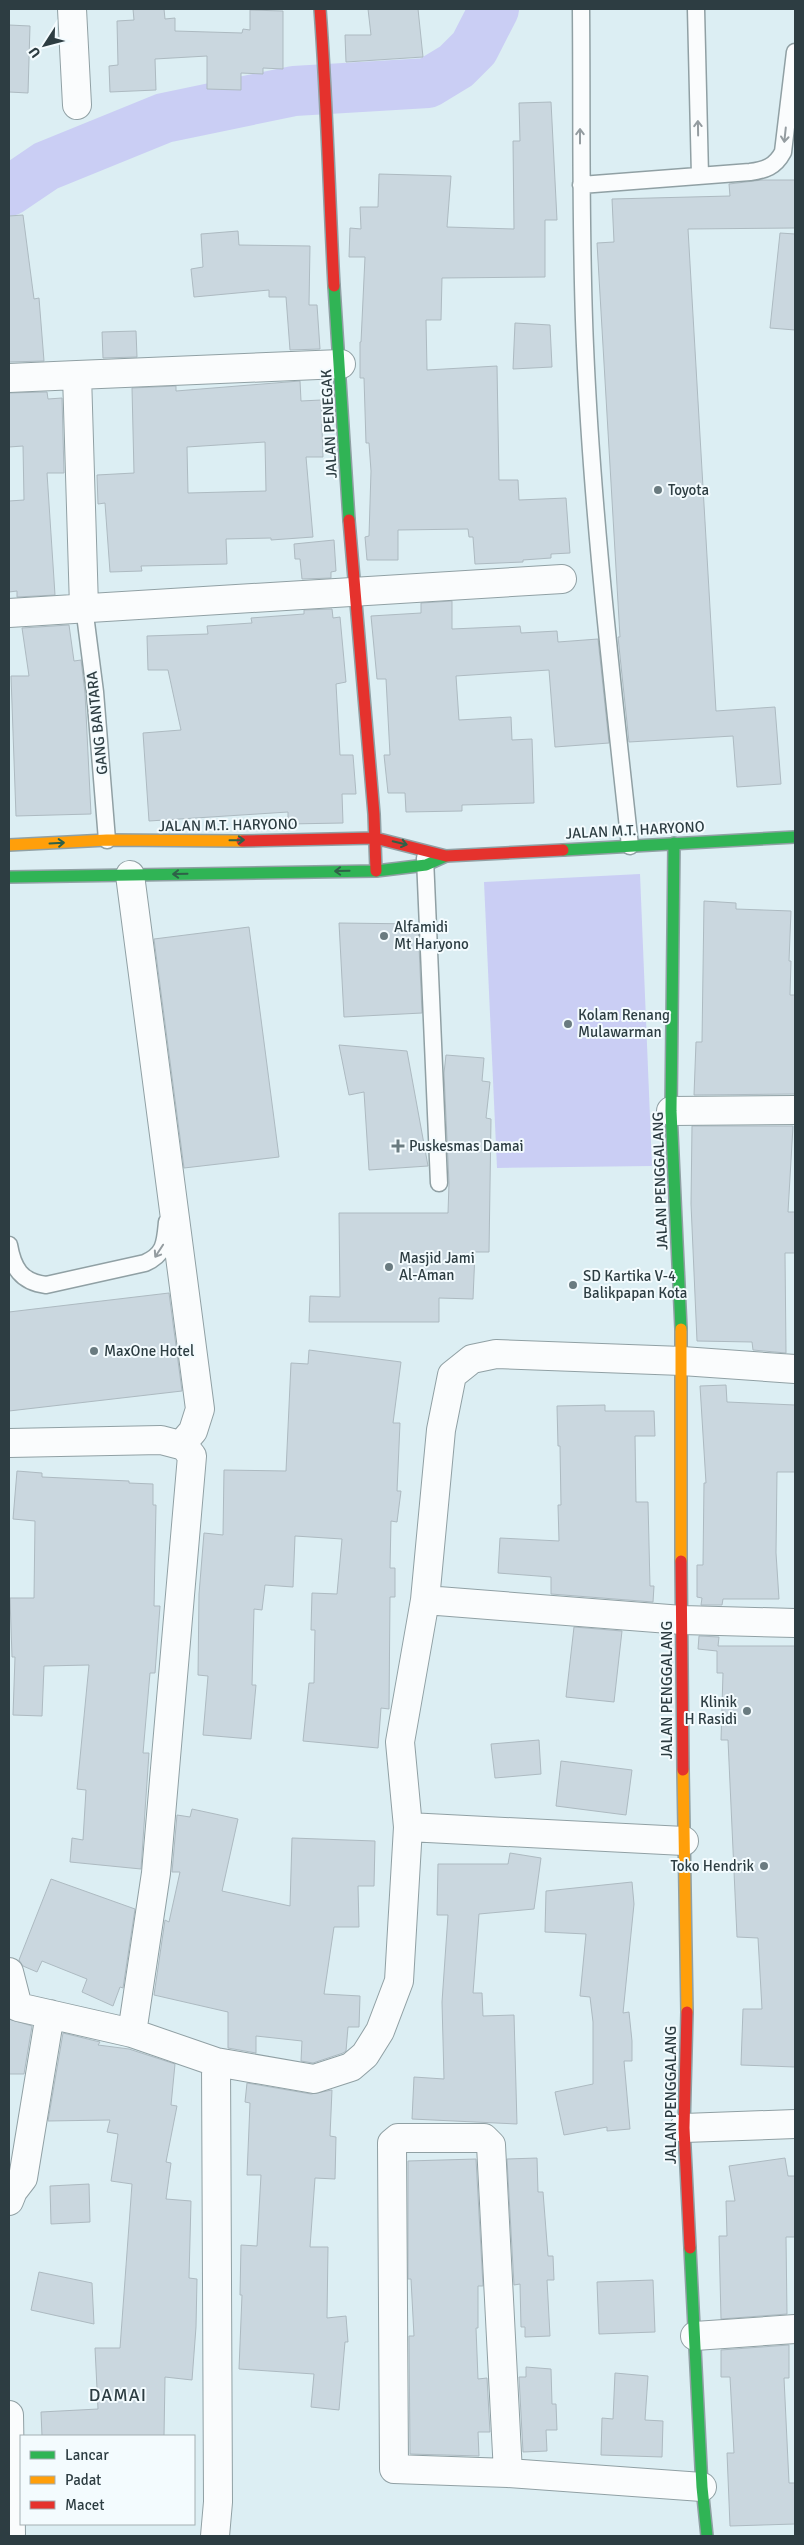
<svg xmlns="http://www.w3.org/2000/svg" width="804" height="2545" font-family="Signika,sans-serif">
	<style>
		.water { fill: #cacef4 }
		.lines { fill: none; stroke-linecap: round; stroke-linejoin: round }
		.river { stroke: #cacef4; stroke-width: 50 }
		.building { fill: #cad7df; stroke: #adbac1; fill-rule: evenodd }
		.lane-casing { stroke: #90a0a4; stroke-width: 19 }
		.street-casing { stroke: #90a0a4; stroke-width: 30 }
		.fast-casing { stroke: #90a0a4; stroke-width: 14 }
		.slow-casing { stroke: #90a0a4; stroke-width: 14 }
		.jam-casing { stroke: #90a0a4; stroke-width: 14 }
		.lane { stroke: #fafcfd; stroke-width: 16 }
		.street { stroke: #fafcfd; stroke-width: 28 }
		.fast { stroke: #30b455; stroke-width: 11 }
		.slow { stroke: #ff9f0a; stroke-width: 11 }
		.jam { stroke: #e5322d; stroke-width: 11 }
		.oneway { stroke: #949ca0 }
		.oneway2 { stroke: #2e6148 }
		.poi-dot { fill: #6a7b80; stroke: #f3fbfe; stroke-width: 2 }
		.labels { text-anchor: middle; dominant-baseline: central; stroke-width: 4; stroke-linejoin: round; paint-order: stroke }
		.street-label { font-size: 15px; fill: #2d3d42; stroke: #f3fbfe }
		.poi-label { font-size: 15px; fill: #2d3d42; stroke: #f3fbfe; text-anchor: start }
		.quarter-label { font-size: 18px; letter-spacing: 1px; fill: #2d3d42; stroke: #f3fbfe }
	</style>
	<rect width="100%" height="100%" fill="#dceef3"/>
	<!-- water -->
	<path class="water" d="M640,874l12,292 -155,2 -13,-286z"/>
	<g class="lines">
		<!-- river -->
		<path class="river" d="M9,191l37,-25 118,-48 130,-27 134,-8 28,-17 18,-18 20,-39"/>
	</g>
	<!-- building -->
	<path class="building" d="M133,9h31l1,10 10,-1v13l67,2 1,-4 7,1v-20l33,1v58l-20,-1v6l-22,-1v17l-34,-1v-33l-52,3 1,31 -46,2 -1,-26 9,-1 -1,-44 17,-1z
		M368,9h50l5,48 -77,5 -1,-27h26z
		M9,25l21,1 -2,67 -19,-1z
		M551,102l6,118h-12v57l-103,1 -1,42h-15l1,50 70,-4 2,114h19l1,20 47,-2 4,55 -19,1v4l-28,2v2l-48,2 -2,-27h-4l-1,-8 -70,1v30h-31l-2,-23 4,-1 2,-65 -2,-28h-3l-2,-65h-4v-36h1l4,-85h-16l1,-29 11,1 -1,-22h18l1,-33 72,2 -4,51 67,2 -1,-88h7l-1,-38z
		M762,180h33v48l-107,1 28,482 59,-4 6,77 -44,3 -4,-51 -104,6 -11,-105h2l-23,-394 17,-1 -2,-43 118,-3 -1,-12z
		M23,215l11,84 5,-1 5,63 -35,1v-146z
		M238,231l1,14 71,1 -1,59h8l3,44 -30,1 -4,-53h-17v-7l-75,7 -3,-28 12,-2 -2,-33z
		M780,233l15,1v96l-25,-2z
		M515,323l35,2 2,42 -39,2z
		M136,331l1,26 -34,1 -1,-26z
		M300,381l1,20 20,-1 2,57h-17l7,80 -42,3v-2l-45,1 1,25 -86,2 1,5 -32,1 -5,-69 -7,1 -1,-29 37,-2 -2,-85 44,-2v5zM265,442l1,49 -78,2 -1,-46z
		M47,392l1,7 14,-1 2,75h-17l8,122 -38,2v-6l-8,1v-91l15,-1 -1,-54 -14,1v-54z
		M334,540l2,31 -5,1v6l-29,1 -2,-20h-5l-1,-15z
		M452,601v28l68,-3 1,7 36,-2 1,11 40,-3 11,104 -54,4 -6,-77 -93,6 3,44 52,-3 1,23 20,-1 2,64 -72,2v6l-56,1 -1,-19h-17l-4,-38h6l-4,-76h-9l-6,-63 50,-3v-10z
		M332,609l1,9 7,-1 6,65 -10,2 4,71h13l3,39h-14l1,29 -55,1v-12l-139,9 -6,-88 38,-3 -13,-60h-20l-1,-34 61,-2 -1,-8 45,-3 -1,-5 53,-4v-4z
		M69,625l5,36 7,-1 4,33 6,121 -75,2 -5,-140h18l-7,-48z
		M704,901l32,2v6l55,2 -2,50h2l-1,34h5v99l-101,1 2,-53h6z
		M339,923l79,1 4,89 -78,4z
		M249,927l30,230 -95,11 -30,-229z
		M339,1045l68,6 21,115 -59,4 -5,-78 -15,3z
		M446,1055l38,3 -2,23 8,1 -4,36 5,1 -2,133h-14l-2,47 -34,-1v24h-130l1,-26 30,1 -1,-84h109l1,-30 -5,-110z
		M692,1126h101l-5,86h7v41h-10l1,100 -33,-3 -1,-8 -55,-1 -6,-137z
		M169,1293l13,98 -173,20v-99z
		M309,1350l92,12 -8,61h7l-3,68h4l-4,31 -6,-1 -1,47h5v29h-5l-1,112 -8,-1 -3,40 -75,-7 6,-58h5l1,-53h-4l1,-37 25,1 5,-55 -47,-3 -2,51 -28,-2 -3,25 -8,-1 -2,76h4l-5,54 -48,-4 5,-59 -10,-1 1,-81 5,-61 19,2 1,-65 62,1 5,-108 17,1z
		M726,1385l1,17 68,3v67h-18l-1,81 3,46h-56l-1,6h-21l1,-7 -5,-1v-32h6l1,-82h2l-6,-97z
		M605,1405v6h49l1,25h-20l1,66h12l2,84h4l-1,16 -102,-8v-17l-53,-4 2,-35 59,3 -1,-36h3l-1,-59h-2l-1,-40z
		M17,1471l25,2v4l87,4v2l24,1v21h3l-2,101h6l-5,67h-5l-7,80h6l-8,116 -71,-7 2,-24 11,2 3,-50 -9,-1 12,-124 -45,1 -2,50 -29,-1 2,-58h-3l-2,-59h24l1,-77 -22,-2z
		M574,1627l48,4 -8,71 -48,-5z
		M699,1636l20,1 -1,9h77v421l-54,-2 2,-56h19l-4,-71 -21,-1 -9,-197h-7l2,-67h-6v-22l-19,-2z
		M539,1740l2,34 -46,4 -4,-34z
		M561,1761l71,9 -6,45 -70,-9z
		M192,1809l46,10 -16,72 68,15 2,-68 83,3 -1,45h-16l1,41h-25l-10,67 36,2 -1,31h-11l-2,24 -3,2 -30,10 -12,-2 1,-20 -46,-5v17l-28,-5v-36l-74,-17 11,-75 4,2 11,-50h-8l5,-57 13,2z
		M510,1853l31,5 -7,51 -55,5 -6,79h9l1,23 31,-1 3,109 -105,-5 2,-42 30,2 -2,-77 6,-87h-11l1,-51h70z
		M51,1879l84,30 -12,79 -3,-1 -7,19 -31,-14 5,-13 -45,-18 -5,11 -14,-6 -4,-6z
		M632,1882l2,22 -11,109 6,-1 3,29v20h-8l6,68 -23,2v-4l-43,8 -9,-43 38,-8v-62l-3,-25 -10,-1 6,-62 -41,-2 1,-41z
		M9,2019l23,7 -8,48h-15z
		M63,2033l37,9 -2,3 31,4 46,15 -4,41 6,1 -11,56 5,1 -5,36 25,2 -2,77 8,1 -1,48 -4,53 -27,-3 -1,59h-122l-1,-24 57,-3 -3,-61h25l12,-164 -21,-3 7,-47 -11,-2 3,-12 -62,1z
		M247,2083l64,11 21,-4 -2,46 6,1 -1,42 -20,-1 -5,69h18l-1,71 19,-2 2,26h-3l-6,68 -28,-3 3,-33 -75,-5 3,-74h-2l1,-50 16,1 4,-71h-14l3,-72 -5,-1z
		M537,2158l1,34h5l5,64h5l1,24h-7l3,56 -25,1v-10h-4l-1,-43 -6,1 -7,-126z
		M785,2158l3,18h7v61h-9l1,77 -66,5 -2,-83h8l-1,-35h9l-6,-35z
		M476,2159l7,127h-5v42h-2l2,51 9,-1 3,54h-12l1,24 -69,-2 -1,-118h5l-3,-57h-3v-118z
		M89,2184l1,38 -39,2 -1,-38z
		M39,2272l53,11 2,41 -63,-14z
		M653,2280l2,52 -56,2 -2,-52z
		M789,2345v33h-5l5,105h6v41l-65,2 -3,-73h7l-4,-76h-9v-27z
		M526,2367l25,2 1,35h4l1,26h-11l1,21 -24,1 -4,-75h7z
		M615,2373l33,3 -3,44 18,1 -1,36 -61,-2 1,-37 11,1z"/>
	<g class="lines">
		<!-- lane casing -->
		<g class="lane-casing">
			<path id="lane" d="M581,9c1,112 -1,225 4,337 7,167 27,333 45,500
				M696,9l4,167
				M581,185l169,-13c15,-2 25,-5 33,-20l12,-100
				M84,607l11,85 12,148
				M425,858l14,325
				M9,1245c4,23 12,37 37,40l99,-22c20,-9 20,-20 22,-41"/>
		</g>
		<!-- street casing -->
		<g class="street-casing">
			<path id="street" d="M72,9l5,96
				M77,375l264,-11
				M9,378l68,-3 7,232
				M9,613l553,-34
				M130,875l70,534 -7,22 -12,14
				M671,1111l124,-1
				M9,1443l152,-3 23,6 8,10 -36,417 -24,160
				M425,1600l257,20 113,3
				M408,1827l276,14
				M9,1972l9,35 114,26 84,29 98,17 37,-12 14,-12 15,-24 19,-50 9,-154 -8,-85 25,-142 16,-170 11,-55 20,-16 24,-5 186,7 113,8
				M684,2128l111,-4
				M9,2201l4,-10 10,-13 27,-164
				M695,2336l100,-7
				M9,2415l2,119
				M508,2473l-17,-328 -7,-7h-86l-6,5 2,326 114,4 194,14
				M215,2536l3,-34 -2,-440"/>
		</g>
		<!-- fast casing -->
		<g class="fast-casing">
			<path id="fast" d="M334,286l15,234
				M674,843l-3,268 10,218
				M563,850l232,-13
				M9,877l367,-6 50,-6 20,-9
				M690,2248l12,239 5,49"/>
		</g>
		<!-- slow casing -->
		<g class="slow-casing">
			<path id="slow" d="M9,845l98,-5 135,1
				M681,1329v232
				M683,1770l4,242"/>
		</g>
		<!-- jam casing -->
		<g class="jam-casing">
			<path id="jam" d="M320,9c7,92 9,184 14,277
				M349,520l25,294 2,57
				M242,841l133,-3 71,18 117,-6
				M681,1561l2,209
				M687,2012l-3,116 6,120"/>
		</g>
		<!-- lane -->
		<use href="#lane" class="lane"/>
		<!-- street -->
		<use href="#street" class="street"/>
		<!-- fast -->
		<use href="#fast" class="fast"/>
		<!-- slow -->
		<use href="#slow" class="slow"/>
		<!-- jam -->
		<use href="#jam" class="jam"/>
	</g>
	<!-- one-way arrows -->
	<defs><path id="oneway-shaft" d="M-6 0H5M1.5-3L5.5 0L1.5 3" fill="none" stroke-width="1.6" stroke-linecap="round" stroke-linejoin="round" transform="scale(1.25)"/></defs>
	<g class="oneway">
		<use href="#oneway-shaft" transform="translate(698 128) rotate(-91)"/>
		<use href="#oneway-shaft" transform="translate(785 135) rotate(96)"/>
		<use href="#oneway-shaft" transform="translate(580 136) rotate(-90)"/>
		<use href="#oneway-shaft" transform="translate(159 1251) rotate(123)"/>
	</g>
	<g class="oneway2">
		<use href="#oneway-shaft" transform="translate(237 840) rotate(-1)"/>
		<use href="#oneway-shaft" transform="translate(57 843) rotate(-3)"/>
		<use href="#oneway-shaft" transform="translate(400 843) rotate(13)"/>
		<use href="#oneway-shaft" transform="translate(342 871) rotate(179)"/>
		<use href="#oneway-shaft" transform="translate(180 874) rotate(179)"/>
	</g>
	<!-- markers -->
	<g class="poi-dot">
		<circle cx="658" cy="490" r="5"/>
		<circle cx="384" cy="936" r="5"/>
		<circle cx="568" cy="1024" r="5"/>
		<path d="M395.5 1138.5h5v5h5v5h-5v5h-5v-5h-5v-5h5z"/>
		<circle cx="389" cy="1267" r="5"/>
		<circle cx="573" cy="1285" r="5"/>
		<circle cx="94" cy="1351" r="5"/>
		<circle cx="747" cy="1711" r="5"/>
		<circle cx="764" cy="1866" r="5"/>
	</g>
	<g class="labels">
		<!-- street labels -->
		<g class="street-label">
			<text transform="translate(329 424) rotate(-93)">JALAN PENEGAK</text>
			<text transform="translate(97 723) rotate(-96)">GANG BANTARA</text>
			<text transform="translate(228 825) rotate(-1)">JALAN M.T. HARYONO</text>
			<text transform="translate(635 830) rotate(-3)">JALAN M.T. HARYONO</text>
			<text transform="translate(660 1181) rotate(-92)">JALAN PENGGALANG</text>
			<text transform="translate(667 1690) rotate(-90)">JALAN PENGGALANG</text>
			<text transform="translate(671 2095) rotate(-90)">JALAN PENGGALANG</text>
		</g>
		<!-- poi labels -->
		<g class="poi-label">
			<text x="668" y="490">Toyota</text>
			<text x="394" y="927">Alfamidi<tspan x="394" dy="17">Mt Haryono</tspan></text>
			<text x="578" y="1015">Kolam Renang<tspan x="578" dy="17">Mulawarman</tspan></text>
			<text x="409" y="1146">Puskesmas Damai</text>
			<text x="399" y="1258">Masjid Jami<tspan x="399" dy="17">Al-Aman</tspan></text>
			<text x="583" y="1276">SD Kartika V-4<tspan x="583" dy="17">Balikpapan Kota</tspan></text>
			<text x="104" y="1351">MaxOne Hotel</text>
			<text x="737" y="1702" text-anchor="end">Klinik<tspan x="737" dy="17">H Rasidi</tspan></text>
			<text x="754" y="1866" text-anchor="end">Toko Hendrik</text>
		</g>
		<!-- quarter labels -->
		<g class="quarter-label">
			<text x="118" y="2395">DAMAI</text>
		</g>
	</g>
	<!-- border -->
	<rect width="804" height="2545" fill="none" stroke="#2d3d42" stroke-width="20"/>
	<!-- legend -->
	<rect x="20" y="2435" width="175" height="90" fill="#f3fbfe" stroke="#a4afb3"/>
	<rect x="30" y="2451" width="25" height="8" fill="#30b455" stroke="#a4afb3"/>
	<text x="65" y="2460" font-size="15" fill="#2d3d42">Lancar</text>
	<rect x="30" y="2476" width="25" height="8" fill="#ff9f0a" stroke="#a4afb3"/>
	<text x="65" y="2485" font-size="15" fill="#2d3d42">Padat</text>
	<rect x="30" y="2501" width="25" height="8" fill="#e5322d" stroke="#a4afb3"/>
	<text x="65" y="2510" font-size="15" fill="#2d3d42">Macet</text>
	<!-- north arrow -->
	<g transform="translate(45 45) rotate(234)" stroke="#f3fbfe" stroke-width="4" paint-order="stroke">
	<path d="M0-4L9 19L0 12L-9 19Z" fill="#2d3d42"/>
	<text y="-8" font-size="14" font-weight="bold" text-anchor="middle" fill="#2d3d42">U</text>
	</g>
</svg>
